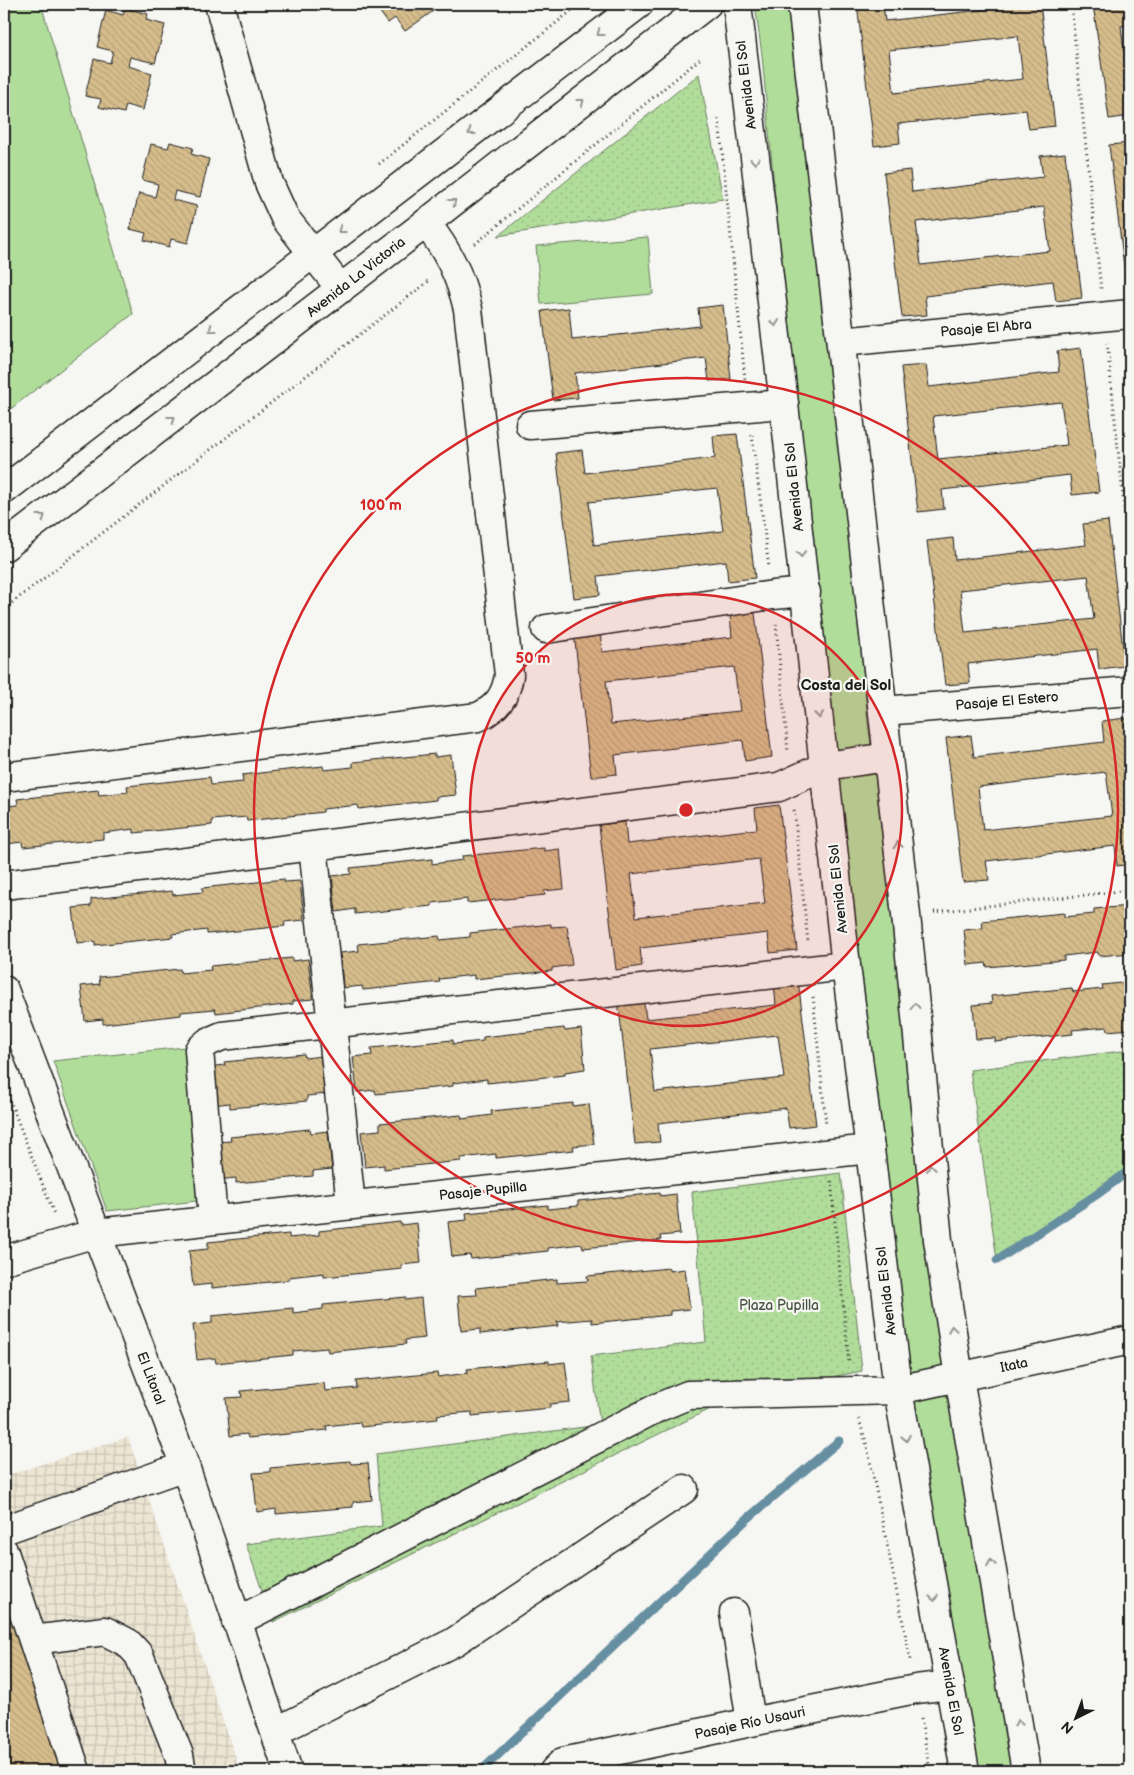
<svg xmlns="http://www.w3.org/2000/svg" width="1134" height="1775" font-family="'Balsamiq Sans',sans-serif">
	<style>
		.industrial { fill: url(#industrial-grid) }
		.grass { fill: #b1dd9b; stroke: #667c5c }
		.park { fill: url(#park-dots); stroke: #667c5c }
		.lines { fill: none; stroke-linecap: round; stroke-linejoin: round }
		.stream { stroke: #668ea1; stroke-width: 9 }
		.building { fill: url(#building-back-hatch); stroke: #1c1c1c; fill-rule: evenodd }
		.minor-casing { stroke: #1c1c1c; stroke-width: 31 }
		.major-casing { stroke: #1c1c1c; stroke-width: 31 }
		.path { stroke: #1c1c1c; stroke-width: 3; stroke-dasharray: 1 4; stroke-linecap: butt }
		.minor { stroke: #f6f6f2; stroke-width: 28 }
		.major { stroke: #f6f6f2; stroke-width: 28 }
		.oneway { stroke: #949492 }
		.ring { fill: none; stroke: #d62828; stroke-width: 2.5 }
		.labels { text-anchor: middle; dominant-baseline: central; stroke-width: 4.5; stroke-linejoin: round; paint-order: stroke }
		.street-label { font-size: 14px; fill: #1c1c1c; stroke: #f6f6f2 }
		.park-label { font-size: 14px; fill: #495642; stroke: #f6f6f2 }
		.neighbourhood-label { font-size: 15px; font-weight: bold; fill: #1c1c1c; stroke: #f6f6f2 }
		.centre { fill: #d62828; stroke: #f6f6f2; stroke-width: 2.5 }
		.ring-label { font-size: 15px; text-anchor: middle; font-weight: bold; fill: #d62828; stroke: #f6f6f2; stroke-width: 4.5; stroke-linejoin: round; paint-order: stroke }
	</style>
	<defs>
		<pattern id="industrial-grid" width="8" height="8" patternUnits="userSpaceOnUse" patternTransform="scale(1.25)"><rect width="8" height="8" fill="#ece5d3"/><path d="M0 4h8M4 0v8" fill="none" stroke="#cac4b5"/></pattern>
		<pattern id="park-dots" width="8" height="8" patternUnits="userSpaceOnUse" patternTransform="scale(1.25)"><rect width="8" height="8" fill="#b1dd9b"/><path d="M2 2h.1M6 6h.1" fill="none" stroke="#98bd85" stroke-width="1.8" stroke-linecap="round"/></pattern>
		<pattern id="building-back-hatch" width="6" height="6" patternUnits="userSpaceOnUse" patternTransform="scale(1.25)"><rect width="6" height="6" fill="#d6bd8c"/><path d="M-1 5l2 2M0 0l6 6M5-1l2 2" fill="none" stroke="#b7a278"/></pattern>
	</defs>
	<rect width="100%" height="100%" fill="#f6f6f2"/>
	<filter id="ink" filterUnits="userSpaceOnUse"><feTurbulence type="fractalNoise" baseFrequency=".02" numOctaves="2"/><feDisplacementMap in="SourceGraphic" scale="10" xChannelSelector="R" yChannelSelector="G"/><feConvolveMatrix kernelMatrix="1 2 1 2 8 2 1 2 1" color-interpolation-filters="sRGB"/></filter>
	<g filter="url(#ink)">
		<!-- industrial -->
		<path class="industrial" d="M128,1437l112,334h-236v-295z"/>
		<!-- grass -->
		<path class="grass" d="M4,4h37l92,310 -129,100z
			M755,4h33l46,337 34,382 8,59 53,461 91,528h-52l-61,-346 -113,-1022 -32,-348z
			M648,237l5,57 -112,10 -5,-58z
			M185,1047l12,154 -90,10 -54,-150z"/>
		<!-- park -->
		<path class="park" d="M699,74l24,125 -225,37z
			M1130,1050v120l-34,25 -99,65 -27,-190z
			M841,1173l21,198 -123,24 -466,227 -27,-78 136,-18 -6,-72 224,-29 -9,-69 115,-14 -14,-150z"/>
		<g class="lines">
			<!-- stream -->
			<path class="stream" d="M997,1260l99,-65 34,-25
				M481,1771l266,-252 92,-78"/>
		</g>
		<!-- building -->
		<path class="building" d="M374,4h58l4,5 -31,22 -10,-13 -7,5z
			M857,4h26l2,17 131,-15 -1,-2h25l15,122 -26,3 -3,-19 -128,14 2,19 -26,3zM1018,36l5,43 -129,14 -5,-43z
			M1093,4h37v21l-9,1 5,41h4v49l-21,3z
			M125,8l23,6 -2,6 19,5 -10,38 -25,-6 -2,9 24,7 -9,37 -17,-5 -2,8 -25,-6 2,-8 -16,-3 9,-37 16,4 3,-12 -16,-4 9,-37 17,5z
			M170,142l23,6 -2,6 18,5 -9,38 -25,-6 -2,9 24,6 -9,37 -17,-4 -2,8 -25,-7 2,-7 -16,-4 9,-36 16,4 3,-13 -16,-4 9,-36 17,4z
			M1130,143v147h-3l-18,-145z
			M1065,153l17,145 -26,3 -3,-20 -128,15 2,19 -25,2 -18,-144 26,-3 2,22 131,-15 -3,-21zM1044,207l6,44 -129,14 -5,-43z
			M723,305l8,74 -22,2 -3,-23 -131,15 3,25 -25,2 -11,-89 27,-3 3,32 128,-14 -2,-18z
			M1081,348l18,144 -27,3 -2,-20 -128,15 2,19 -26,3 -17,-145 25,-2 3,22 130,-15 -2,-21zM1061,402l6,43 -129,14 -5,-43z
			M737,434l18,144 -27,3 -2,-20 -128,15 2,19 -26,3 -18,-145 26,-3 3,23 130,-15 -2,-22zM717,488l6,43 -129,14 -5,-43z
			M1108,521l17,145 -26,3 -2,-20 -129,15 2,19 -25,2 -18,-144 26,-3 2,22 131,-15 -3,-21zM1088,576l6,43 -129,14 -5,-43z
			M755,613l17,144 -27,4 -2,-21 -128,15 2,19 -26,3 -17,-144 26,-4 2,23 130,-15 -2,-22zM734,667l6,44 -129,13 -5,-43z
			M1126,718l4,33v113l-13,2 -2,-20 -129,15 3,19 -26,2 -17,-144 25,-3 3,22 130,-15 -2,-21zM1106,772l6,44 -129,14 -5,-43z
			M435,754v3l16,-2 5,40 -20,2v3l-77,9 -1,-4 -35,4v3l-76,9 -1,-4 -34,3v5l-78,8v-4l-31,4v6l-80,8 -1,-5 -16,2 -2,-38 14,-1 -1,-6 81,-9 1,5 29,-3 -1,-6 83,-9 1,8 32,-3 -1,-7 81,-9 1,4 29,-3v-5z
			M779,805l18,145 -27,3 -2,-20 -128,15 2,18 -26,4 -17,-145 26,-3 2,22 130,-15 -2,-21zM759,859l6,44 -129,14 -5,-43z
			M544,848v3l16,-2 4,40 -20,2 1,4 -78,8v-4l-35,4v3l-77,8v-5l-19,3 -4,-36 19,-2 -1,-6 82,-9v5l31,-4 -1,-4z
			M284,879v3l16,-1 4,39 -20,2 1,4 -78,8v-4l-35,4 1,3 -78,8v-4l-18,2 -4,-35 18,-2v-7l81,-8 1,4 30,-3 -1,-4z
			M1130,906v47l-31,3 -1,-4 -34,4v4l-77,7 -1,-4 -18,2 -4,-35 19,-2 -1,-7 82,-8v4l30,-3v-5z
			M551,924v3l16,-1 5,39 -20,3v3l-78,8v-4l-35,4 1,3 -77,8 -1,-4 -19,2 -3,-35 19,-2 -1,-7 81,-8 1,4 30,-3v-4z
			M292,958v3l16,-2 5,40 -20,2v3l-77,9 -1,-4 -34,3v3l-78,9v-5l-18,2 -4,-35 19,-2 -1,-7 81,-8 1,4 30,-3 -1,-4z
			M798,980l18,145 -27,3 -3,-20 -128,15 2,19 -25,2 -17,-144 25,-3 3,22 130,-14 -2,-22zM778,1035l6,43 -129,14 -5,-43z
			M1130,982v47l-22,2 -1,-4 -35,3 1,4 -78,8v-4l-19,1 -3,-34 19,-2 -1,-7 81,-8 1,4 30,-3 -1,-4z
			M564,1028l1,3 16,-2 4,40 -20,3v3l-78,8v-4l-34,4v3l-77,8 -1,-4 -18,2 -4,-35 19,-2 -1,-7 82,-8v4l30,-3v-4z
			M304,1054l1,4 17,-2 4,38 -19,2v5l-77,7v-5l-19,2 -4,-38 18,-2 -1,-3z
			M573,1103v3l16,-2 5,40 -21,2 1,4 -78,8v-4l-35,4v3l-77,8v-4l-19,2 -4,-35 19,-2v-7l81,-8 1,4 30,-4 -1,-4z
			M310,1129l1,4 17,-2 4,38 -19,2v5l-77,7v-5l-19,2 -4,-38 18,-1 -1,-4z
			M660,1193v3l16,-2 4,40 -20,2 1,4 -78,8 -1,-4 -34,4v3l-77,8 -1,-4 -18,2 -4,-35 19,-2 -1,-7 82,-8v4l30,-3v-5z
			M400,1222l1,3 16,-2 4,40 -20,2 1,4 -78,8v-4l-35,4v3l-77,8v-4l-19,2 -4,-35 19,-2v-7l81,-8v4l30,-3v-4z
			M669,1268v3l16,-2 5,40 -20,2v4l-78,8v-4l-35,3 1,4 -78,8v-5l-19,2 -3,-35 19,-1 -1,-7 81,-9v4l31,-2 -1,-5z
			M405,1297v3l16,-2 4,40 -20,2 1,4 -78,8 -1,-4 -34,3v4l-77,8 -1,-5 -18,2 -4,-35 19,-2v-7l81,-8v5l30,-4v-4z
			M549,1361v3l16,-2 5,40 -20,2v4l-78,8v-4l-35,3 1,4 -77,8 -1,-5 -34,4 1,4 -79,8 -1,-4 -17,2 -4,-38 16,-1 -1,-6 83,-8 1,8 32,-3 -1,-7 81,-8 1,4 30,-4 -1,-4z
			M350,1461l1,3 17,-1 4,37 -19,2v5l-77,7v-5l-19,3 -4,-39 17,-1v-4z
			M4,1598l60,173h-60z"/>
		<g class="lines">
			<!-- minor casing -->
			<g class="minor-casing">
				<path id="minor" d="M219,4l50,179 16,35 56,71
					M841,342l289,-28
					M530,425l254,-21
					M4,490l635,-486
					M4,547l422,-324 281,-219
					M546,629l227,-34 33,-3
					M883,711l247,-20
					M4,777l474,-60c19,-9 28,-21 31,-42l-41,-366c-8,-34 -20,-58 -42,-86
					M313,846l38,359
					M4,885l775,-98 46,-21 63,-9
					M4,990l181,476 103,305
					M213,1220l-14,-170 9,-8 14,-6 624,-70
					M4,1260l92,-27 774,-84
					M4,1530l181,-64
					M4,1552l72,219
					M734,1613l17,109
					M236,1622l423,-215 29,-12 210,-5 232,-50
					M33,1640l72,-9 23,12 11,12 40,100 3,16
					M275,1732l179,-90 230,-153
					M554,1771l9,-9 188,-40 165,-33 34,-4"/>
			</g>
			<!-- major casing -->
			<g class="major-casing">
				<path id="major" d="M737,4l47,400 62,562 24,183 28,241 67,381
					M802,4l104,911 32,325 21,137 67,394"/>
			</g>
			<!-- path -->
			<path class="path" d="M1071,4l30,286
				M719,119l26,260
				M379,164l201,-160
				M475,244l226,-186
				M1107,343l23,221
				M752,435l17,133
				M4,609l425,-328
				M776,624l12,128
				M794,810l14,133
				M934,912l196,-22
				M813,997l13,128
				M4,1086l51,130
				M831,1181l18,183
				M859,1419l8,27 44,216
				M921,1718l9,53"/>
			<!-- minor -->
			<use href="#minor" class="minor"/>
			<!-- major -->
			<use href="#major" class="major"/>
		</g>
		<!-- one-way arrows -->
		<defs><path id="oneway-chevron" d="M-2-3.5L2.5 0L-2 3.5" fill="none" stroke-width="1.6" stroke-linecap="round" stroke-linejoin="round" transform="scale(1.25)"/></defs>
		<g class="oneway">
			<use href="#oneway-chevron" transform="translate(600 33) rotate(143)"/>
			<use href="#oneway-chevron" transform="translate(581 102) rotate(-38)"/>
			<use href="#oneway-chevron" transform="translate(471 132) rotate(143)"/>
			<use href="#oneway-chevron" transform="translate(755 161) rotate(83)"/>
			<use href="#oneway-chevron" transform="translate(453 202) rotate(-38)"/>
			<use href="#oneway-chevron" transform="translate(341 230) rotate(143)"/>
			<use href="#oneway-chevron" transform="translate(775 323) rotate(83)"/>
			<use href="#oneway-chevron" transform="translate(212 329) rotate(142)"/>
			<use href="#oneway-chevron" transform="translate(172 419) rotate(-37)"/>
			<use href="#oneway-chevron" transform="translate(42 517) rotate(-37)"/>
			<use href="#oneway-chevron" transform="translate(801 554) rotate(84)"/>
			<use href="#oneway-chevron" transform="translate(819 715) rotate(84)"/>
			<use href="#oneway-chevron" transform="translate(898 845) rotate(-96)"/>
			<use href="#oneway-chevron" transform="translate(915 1006) rotate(-96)"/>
			<use href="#oneway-chevron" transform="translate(931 1168) rotate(-96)"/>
			<use href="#oneway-chevron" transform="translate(952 1329) rotate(-98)"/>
			<use href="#oneway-chevron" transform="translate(906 1438) rotate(80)"/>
			<use href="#oneway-chevron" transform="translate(991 1563) rotate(-100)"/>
			<use href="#oneway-chevron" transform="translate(934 1598) rotate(80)"/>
			<use href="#oneway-chevron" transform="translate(1018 1723) rotate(-100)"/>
		</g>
	</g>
	<!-- distance rings -->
	<circle cx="686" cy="810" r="216" fill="#d62828" fill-opacity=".12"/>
	<g class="ring">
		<circle cx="686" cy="810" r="216"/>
		<circle cx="686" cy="810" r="432"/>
	</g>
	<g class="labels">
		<!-- street labels -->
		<g class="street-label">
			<text transform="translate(746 85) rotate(-97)">Avenida El Sol</text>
			<text transform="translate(356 277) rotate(-38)">Avenida La Victoria</text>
			<text transform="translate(986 328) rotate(-5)">Pasaje El Abra</text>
			<text transform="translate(794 487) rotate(-96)">Avenida El Sol</text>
			<text transform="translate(1007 701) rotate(-5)">Pasaje El Estero</text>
			<text transform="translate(838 889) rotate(-96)">Avenida El Sol</text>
			<text transform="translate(483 1191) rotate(-6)">Pasaje Pupilla</text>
			<text transform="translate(886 1291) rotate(-97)">Avenida El Sol</text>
			<text transform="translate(1014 1365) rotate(-12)">Itata</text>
			<text transform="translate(151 1378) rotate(69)">El Litoral</text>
			<text transform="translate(951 1691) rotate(80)">Avenida El Sol</text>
			<text transform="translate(750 1723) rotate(-12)">Pasaje Río Usauri</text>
		</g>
		<!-- park labels -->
		<g class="park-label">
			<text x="779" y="1305">Plaza Pupilla</text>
		</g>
		<!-- neighbourhood labels -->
		<g class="neighbourhood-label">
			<text x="846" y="685">Costa del Sol</text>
		</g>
	</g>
	<circle cx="686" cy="810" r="8" class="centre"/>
	<g class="ring-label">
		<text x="381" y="510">100 m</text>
		<text x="533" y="663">50 m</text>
	</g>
	<!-- margin -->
	<rect width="1134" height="1775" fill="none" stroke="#f6f6f2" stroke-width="20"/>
	<rect x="10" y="10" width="1114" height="1755" fill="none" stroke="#1c1c1c" stroke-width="2" filter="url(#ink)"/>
	<!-- north arrow -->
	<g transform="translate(1076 1718) rotate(222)" stroke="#f6f6f2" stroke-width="4" paint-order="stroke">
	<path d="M0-4L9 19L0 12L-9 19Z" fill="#1c1c1c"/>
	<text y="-8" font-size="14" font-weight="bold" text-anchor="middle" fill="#1c1c1c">N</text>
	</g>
</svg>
